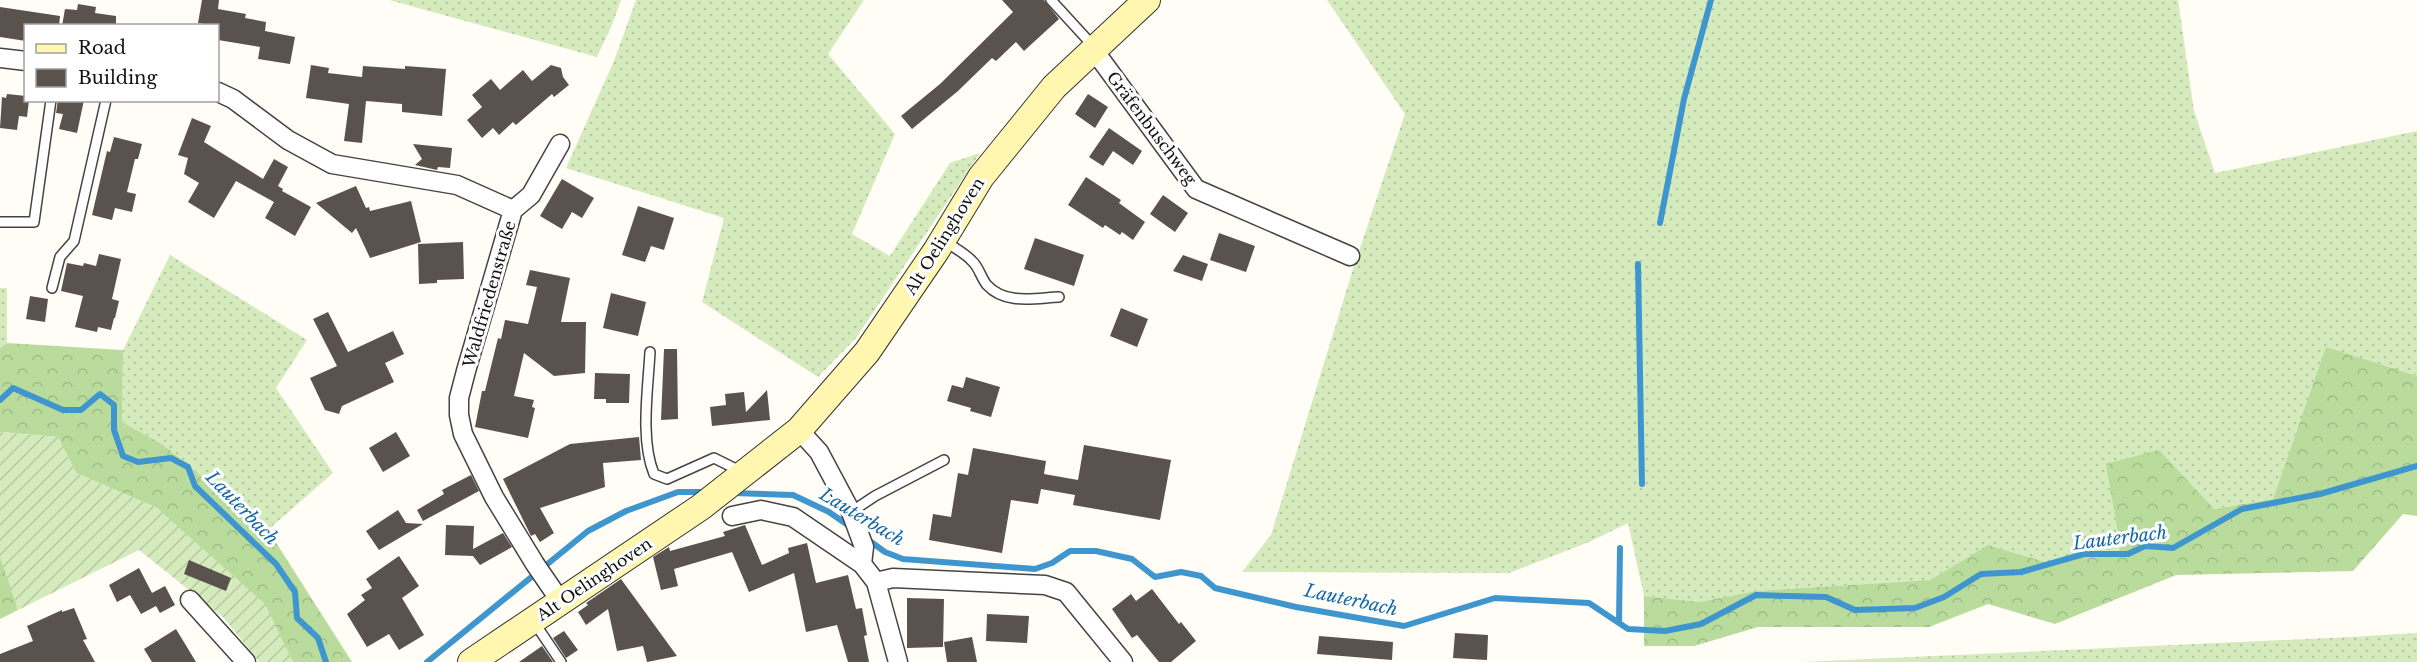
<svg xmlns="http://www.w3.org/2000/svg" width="2417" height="662" font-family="'Libre Baskerville',serif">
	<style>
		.grass { fill: url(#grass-dots) }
		.forest { fill: url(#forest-crowns) }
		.garden { fill: url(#garden-furrows) }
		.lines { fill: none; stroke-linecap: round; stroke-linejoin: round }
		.stream { stroke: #3f96cf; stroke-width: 6 }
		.building { fill: #5a524d }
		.lane-casing { stroke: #444; stroke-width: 12 }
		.street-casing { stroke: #444; stroke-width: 21 }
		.secondary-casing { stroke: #333; stroke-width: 28 }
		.lane { stroke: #fff; stroke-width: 9 }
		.street { stroke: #fff; stroke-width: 18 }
		.secondary { stroke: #fff6b0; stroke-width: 26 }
		.labels { text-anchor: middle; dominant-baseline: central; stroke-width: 6; stroke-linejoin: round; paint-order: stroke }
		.street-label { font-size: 16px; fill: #111; stroke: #fff }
		.water-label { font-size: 18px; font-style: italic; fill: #1768a6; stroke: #fff }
	</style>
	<defs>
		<pattern id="grass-dots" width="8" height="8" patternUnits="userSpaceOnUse" patternTransform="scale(1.5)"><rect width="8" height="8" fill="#d5ebbd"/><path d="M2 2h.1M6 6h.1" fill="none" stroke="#b6c8a1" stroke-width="1.8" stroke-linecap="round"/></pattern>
		<pattern id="forest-crowns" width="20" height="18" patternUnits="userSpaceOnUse" patternTransform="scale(1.5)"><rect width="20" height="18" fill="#b9dc9c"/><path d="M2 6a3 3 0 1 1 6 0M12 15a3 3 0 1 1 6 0" fill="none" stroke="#9ebc85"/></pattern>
		<pattern id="garden-furrows" width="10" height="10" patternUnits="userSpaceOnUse" patternTransform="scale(1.5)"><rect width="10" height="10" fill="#d5ebbd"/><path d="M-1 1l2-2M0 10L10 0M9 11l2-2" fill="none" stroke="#b6c8a1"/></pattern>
	</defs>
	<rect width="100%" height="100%" fill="#fffdf5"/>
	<!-- grass -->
	<path class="grass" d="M389,0h232l-9,25 -15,32z
		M636,0h228l-36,54 67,80 -43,100 38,22 60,-93 30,-10 -124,185 -38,39 -116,-75 22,-84 -158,-50 48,-107z
		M1327,0h851l16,111 21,62 202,-42v245l-91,-28 -53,151 -59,10 -107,-45 14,86 -75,12 -58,-17 -58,35 -175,11 -56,11 -55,-6 -16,-73 -39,19 -80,31 -267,-1 29,-37 83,-269 51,-152z
		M170,255l137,85 -31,48 57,85 -65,57 -106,-86 -40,-22 1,-72z
		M0,288h7v55l-7,5z
		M2417,633v29h-615l548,-25z"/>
	<!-- forest -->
	<path class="forest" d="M7,343l116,7 -1,72 40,22 106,86 84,132h-59l-136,-154 -81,-35 -18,-36 -58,-5v-84z
		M2326,347l91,29v140l-14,-2 -50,57 -177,4 -121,49 -67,-20 -59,23h-171l-64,19h-50v-50l55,6 56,-11 175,-11 58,-35 58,17 75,-12 -15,-86 53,-14 55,59 59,-10z
		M0,552h3l15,58 -18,9z"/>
	<!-- garden -->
	<path class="garden" d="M0,432l58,5 18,36 81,35 108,96 28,58h-34l-35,-44 -85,-68 -121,60 -18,-53z"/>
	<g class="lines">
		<!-- stream -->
		<path class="stream" d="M1660,223l24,-124 27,-99
			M1638,264l4,220
			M0,400l13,-12 50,22h18l19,-16 14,11v25l9,26 15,6 33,-4 17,9 7,19 81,78 19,28 2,26 21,20 8,24
			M733,493l60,2 36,17 23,16
			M867,539l18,13 18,7 132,10 17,-6 18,-12h26l36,8 23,18 26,-5 20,4 14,12 81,19 108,19 91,-28 94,5 39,26 37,2 36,-7 55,-29 70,2 29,13 60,-2 29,-11 37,-23 40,-2 63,-18h44l17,-8 28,2 69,-39 78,-15 97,-28
			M1619,623l1,-75
			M427,662l161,-131 38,-20 52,-19h27"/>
	</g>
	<!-- building -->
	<path class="building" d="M202,0h17l-1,9 28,5 -1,4 21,4 -1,9 30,6 -5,27 -32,-5 2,-12 -42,-7v-14l-20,-3z
		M1002,0h42l15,19 -35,32 -8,-9 -20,19 -4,-3 -34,33 -46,38 -11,-13 39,-32 73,-72z
		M78,4l18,3 -1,6 21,3v10h-54l3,-17 12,1z
		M0,7l60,9 -1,10h-33v15l-26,-4z
		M311,65l18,3 -1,5 34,4 1,-11 42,3v-3l41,3 -4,47 -40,-4v-8l-36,-3 -4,42 -18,-2 5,-37 -43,-6z
		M551,65l10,3 2,9 6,8 -15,12 -2,-3 -36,31 -3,-3 -14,13 -6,-7 -11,10 -15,-18 15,-13 -10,-12 19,-16 9,11 23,-20 9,11z
		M7,94l19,2v4h3l-2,17 -8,-1 -2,14 -17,-2 2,-31 4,1z
		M1088,94l20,13 -13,21 -20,-14z
		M58,100h26l-7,33 -18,-4 4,-15 -7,-1z
		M192,118l19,8 -7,16 59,37 11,-20 14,8 -10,19 5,3 -1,2 29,16 -16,29 -30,-18 9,-16 -38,-21 -22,37 -26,-16 11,-19 -15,-9 4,-16 -10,-3z
		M1109,128l33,23 -9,14 -20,-14 -10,15 -14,-9z
		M114,137l28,7 -4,15h-3l-8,33 9,2 -4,18 -17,-4 -3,12 -20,-5 15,-64 3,1z
		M413,144l39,4 -2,20 -12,-1 -1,3 -22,-5 7,-6z
		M1086,177l35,23 -2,3 26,19 -12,18 -11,-8 -2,3 -15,-10 -2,3 -35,-23z
		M562,179l32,19 -12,20 -10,-6 -10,17 -22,-13z
		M356,186l10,22 3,-1 1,4 41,-10 10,41 -51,16 -14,-30 -4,5 -36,-30z
		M1163,195l25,18 -13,19 -25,-18z
		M638,206l36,12 -10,32 -13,-4 -6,16 -23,-7z
		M1219,233l36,13 -9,26 -36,-12z
		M1035,238l49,17 -10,31 -50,-17z
		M463,242l1,37 -27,1v3l-18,1 -1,-40z
		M99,254l22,5 -9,40 7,2 -4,17h-1l-3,12 -13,-3 -1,5 -22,-5 8,-31 -22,-5 6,-28 16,3 1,-3 12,3z
		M1183,255l25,9 -6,17 -29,-10z
		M530,270l40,8 -9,44h25l-1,51 -31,3 -30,-23 -10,43 20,4 -2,7 3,1 -7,30 -53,-11 7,-36h3l13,-53 3,1 4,-19 23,4 9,-37 -11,-2z
		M611,293l35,9 -8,34 -35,-8z
		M30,296l18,3 -3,23 -19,-3z
		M1121,308l27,11 -11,28 -27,-11z
		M328,312l20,40 45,-21 11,23 -19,9 9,19 -52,24 -3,8 -14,-4 -15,-32 27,-12 -24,-47z
		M664,349h13l1,70 -17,1z
		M595,373l35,1 -1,29h-23v-4h-12z
		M966,377l34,10 -9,30 -21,-6 1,-3 -24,-7 5,-16 11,3z
		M767,390l3,30 -58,6 -2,-19 16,-2 -1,-11 19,-2 2,20z
		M396,432l14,24 -27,16 -14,-24z
		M639,437l2,23 -38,3 2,24 -65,21 14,25 -14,9 -5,-8 -4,2 -28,-57 67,-35z
		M1084,445l87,15 -11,60 -87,-15 2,-10 -34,-6 -3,15 -27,-4 -9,53 -73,-13 4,-26 18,3 7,-44 10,2 5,-27 73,13 -2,13 34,6z
		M471,475l8,16 -56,30 -6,-11 27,-16 -2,-4z
		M398,510l8,13 17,1 -44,26 -13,-19z
		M446,525l28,1 -1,23 30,-16 9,14 -32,18 -7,-9 -28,-1z
		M745,525l17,40 27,-12 -1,-5 19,-5 9,40 32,-8 8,34 6,-1 5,27 -3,1 5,26h-21l-11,-37 -31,7 -12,-59 -45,19 -17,-40 -58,17 4,17 -17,4 -8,-33 16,-10 1,4 55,-15 -2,-4z
		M399,556l20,30 -17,12 22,37 -25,15 -10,-16 -22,13 -20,-33 18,-14 -4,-5 11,-7 -6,-9z
		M189,560l42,18 -5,13 -42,-17z
		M139,568l13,25 13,-7 10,19 -15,8 -4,-7 -15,8 -11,-19 -13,7 -8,-17z
		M621,579l56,77 -30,6 -4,-16 -26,5 -9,-42 -22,16 -8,-13 10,-7 -2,-2z
		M1152,589l27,35 2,-2 15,19 -25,21h-12l-22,-27 -5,3 -20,-29 19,-15 5,7z
		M907,598l37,1 -1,48 -36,1z
		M74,608l13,31 -4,1 12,22h-95v-8l33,-13 -6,-15 35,-16v2z
		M987,614l42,2 -2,27 -41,-2z
		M176,629l20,33h-44l-8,-13z
		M564,631l14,19 -12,8 -13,-20z
		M1455,633l33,2 -1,25 -34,-2z
		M1319,636l74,6 -1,18 -75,-6z
		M972,637l5,25h-30l-3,-20z
		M542,646l11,16h-34z"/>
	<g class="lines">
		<!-- lane casing -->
		<g class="lane-casing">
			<path id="lane" d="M1051,0l44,48
				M0,222h34l17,-122
				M945,241c9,7 20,12 27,20 7,6 9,17 15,24 18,20 48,13 72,12
				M52,288l8,-31 14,-16 32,-141
				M650,352c-2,37 -10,88 4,122l13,5 47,-21 28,14
				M851,512l24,-16 69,-36
				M534,622l27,40"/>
		</g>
		<!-- street casing -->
		<g class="street-casing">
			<path id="street" d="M1093,49l103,140 154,67
				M0,58l26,3
				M218,92l15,7 55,41 44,24 125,21 56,25 -47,161 -7,27v17l4,19 31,63 41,67 26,38
				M513,210l18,-15 29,-51
				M799,430l20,22 32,60 13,35 -2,17
				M732,516l29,-6 32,7 69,47 14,18 22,80
				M876,582l17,-4 152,7 21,7 57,70
				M190,600l56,62"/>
		</g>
		<!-- secondary casing -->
		<g class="secondary-casing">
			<path id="secondary" d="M471,662l230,-155 98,-77 68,-78 69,-101 45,-74 73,-90 93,-87"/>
		</g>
		<!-- lane -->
		<use href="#lane" class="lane"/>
		<!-- street -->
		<use href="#street" class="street"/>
		<!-- secondary -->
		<use href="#secondary" class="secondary"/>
	</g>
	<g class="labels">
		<!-- street labels -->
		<g class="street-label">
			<text transform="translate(1152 128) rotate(53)">Gräfenbuschweg</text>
			<text transform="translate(944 236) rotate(-58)">Alt Oelinghoven</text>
			<text transform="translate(489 294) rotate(-74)">Waldfriedenstraße</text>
			<text transform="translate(594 579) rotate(-34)">Alt Oelinghoven</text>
		</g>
		<!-- water labels -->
		<g class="water-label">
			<text transform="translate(242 508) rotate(46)">Lauterbach</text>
			<text transform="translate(862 517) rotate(31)">Lauterbach</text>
			<text transform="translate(2120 538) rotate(-7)">Lauterbach</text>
			<text transform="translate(1351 600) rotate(12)">Lauterbach</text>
		</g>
	</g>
	<!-- legend -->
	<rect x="24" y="24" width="195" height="78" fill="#ffffff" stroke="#a0a0a0" stroke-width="1.5"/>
	<rect x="36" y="44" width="30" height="9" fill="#fff6b0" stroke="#a0a0a0" stroke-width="1.5"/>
	<text x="78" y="54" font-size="18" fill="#111111">Road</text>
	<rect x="36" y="69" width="30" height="18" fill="#5a524d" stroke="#a0a0a0" stroke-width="1.5"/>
	<text x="78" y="84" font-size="18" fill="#111111">Building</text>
</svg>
